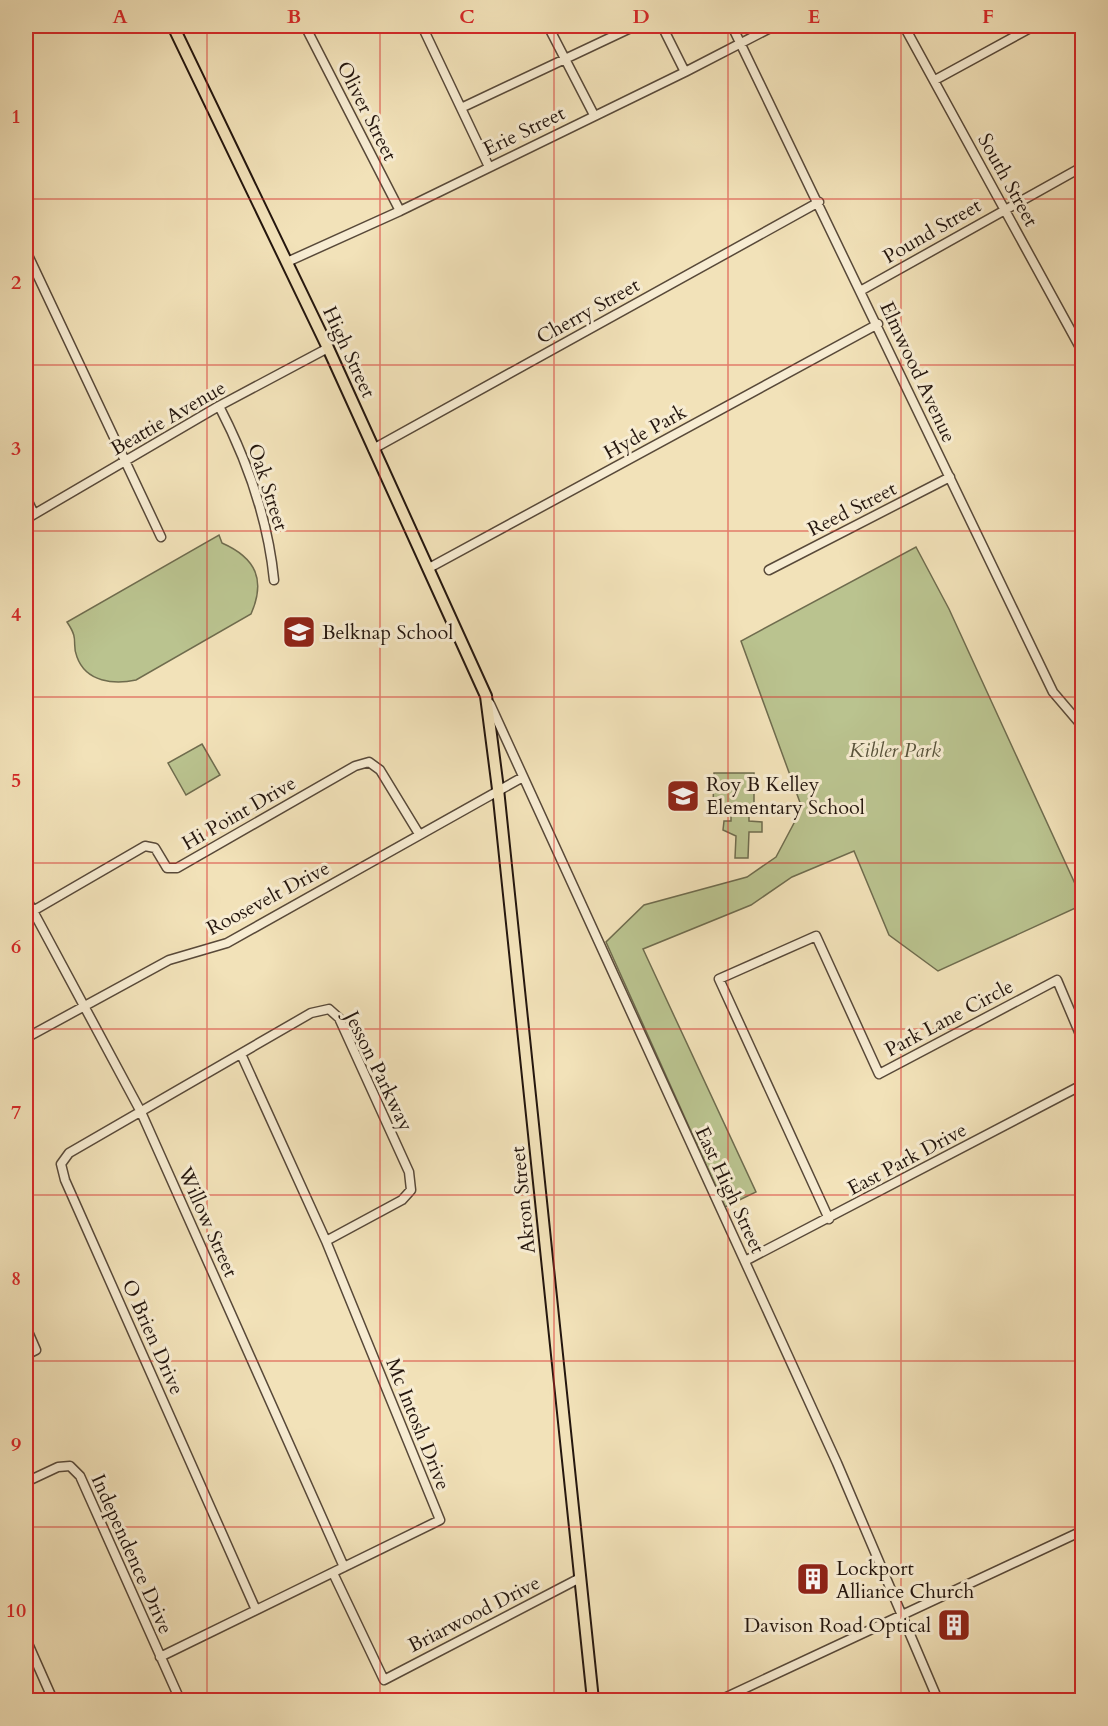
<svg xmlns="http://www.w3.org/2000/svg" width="1108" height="1726" font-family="Cardo,serif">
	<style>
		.green { fill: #bac38f; stroke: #6f6c4e; stroke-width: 1.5 }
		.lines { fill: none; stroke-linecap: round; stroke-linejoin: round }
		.minor-casing { stroke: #584939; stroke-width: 11 }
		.major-casing { stroke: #24160e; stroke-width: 14 }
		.minor { stroke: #f7ecd2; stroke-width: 8 }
		.major { stroke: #f2e2b9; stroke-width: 10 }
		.grid { fill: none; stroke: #d62828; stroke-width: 1.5; stroke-opacity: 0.55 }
		.labels { text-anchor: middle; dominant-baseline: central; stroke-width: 6; stroke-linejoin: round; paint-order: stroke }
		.street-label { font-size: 20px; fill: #24160e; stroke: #f7ecd2 }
		.poi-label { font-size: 20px; fill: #24160e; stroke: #f7ecd2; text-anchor: start }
		.park-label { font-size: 20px; font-style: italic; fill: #58533b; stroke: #f7ecd2 }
		.neatline { fill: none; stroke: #d62828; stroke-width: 2 }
		.grid-label { font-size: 20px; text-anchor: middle; font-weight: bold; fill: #d62828 }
	</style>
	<rect width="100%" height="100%" fill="#f2e2b9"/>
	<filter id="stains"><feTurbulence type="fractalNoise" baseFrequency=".00333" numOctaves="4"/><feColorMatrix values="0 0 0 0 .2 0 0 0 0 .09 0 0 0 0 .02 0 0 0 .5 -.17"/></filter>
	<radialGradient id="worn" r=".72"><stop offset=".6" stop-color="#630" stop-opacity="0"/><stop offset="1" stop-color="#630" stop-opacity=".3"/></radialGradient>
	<!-- green -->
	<path class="green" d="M219,535l3,8c34,15 44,37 29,71l-115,66c-22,5 -50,2 -59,-23 -6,-15 3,-16 -10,-35z
		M916,547l33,62 133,290v6l-144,66 -49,-36 -35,-84 -62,26 -41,28 -108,44 113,243 -31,15 -119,-265 38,-37 103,-28 29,-20 26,-49 -61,-167z
		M202,744l18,31 -34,20 -18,-32z
		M714,773h40v33h-41z
		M731,813l18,1v7l13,1v10h-13l-1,26h-13l1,-22 -13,-6 1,-9h7z"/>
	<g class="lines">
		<!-- minor casing -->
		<g class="minor-casing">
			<path id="minor" d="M305,26l95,185
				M422,26l67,141
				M548,26l46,89
				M662,26l23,46
				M732,26l321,666 29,34
				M904,26l178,325
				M935,80l99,-54
				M461,108l174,-82
				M26,251l135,286
				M287,262l113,-51 285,-139 89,-46
				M862,290l220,-123
				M219,406c28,54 49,114 55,174
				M373,449l446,-247
				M26,497l8,17
				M26,519l193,-113 109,-58
				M429,568l449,-244
				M769,570l181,-93
				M490,704l347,759 101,237
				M26,898l115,214 203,455
				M26,915l119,-69 10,2 12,20h10l178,-102 14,-4 11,8 39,64
				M26,1038l143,-78 58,-17 296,-166
				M829,1219l-110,-240 97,-43 63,138 178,-94 25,59
				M745,1261l337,-176
				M26,1327l10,23 -10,5
				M26,1482l32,-15 12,-1 10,10 100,224
				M333,1573l51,107 196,-102
				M256,1610l-191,-430 -4,-16 8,-11 242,-140 18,-4 10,9 70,154 2,18 -9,10 -76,41
				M26,1639l27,61
				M160,1657l280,-137 -114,-279 -85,-187
				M720,1700l362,-169"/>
		</g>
		<!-- major casing -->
		<g class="major-casing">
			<path id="major" d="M173,26l155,322 158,348 12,93 95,911"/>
		</g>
		<!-- minor -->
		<use href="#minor" class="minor"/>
		<!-- major -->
		<use href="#major" class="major"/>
	</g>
	<!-- grid -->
	<path class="grid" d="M207,26v1674M380,26v1674M554,26v1674M728,26v1674M901,26v1674M26,199h1056M26,365h1056M26,531h1056M26,697h1056M26,863h1056M26,1029h1056M26,1195h1056M26,1361h1056M26,1527h1056"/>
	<!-- icons -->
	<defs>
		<g id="school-square" transform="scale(1.725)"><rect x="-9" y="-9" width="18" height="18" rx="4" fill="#8f2418" stroke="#f7ecd2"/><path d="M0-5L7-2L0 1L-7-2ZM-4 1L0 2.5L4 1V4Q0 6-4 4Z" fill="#fff"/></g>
		<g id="building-square" transform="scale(1.725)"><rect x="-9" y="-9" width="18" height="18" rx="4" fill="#8f2418" stroke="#f7ecd2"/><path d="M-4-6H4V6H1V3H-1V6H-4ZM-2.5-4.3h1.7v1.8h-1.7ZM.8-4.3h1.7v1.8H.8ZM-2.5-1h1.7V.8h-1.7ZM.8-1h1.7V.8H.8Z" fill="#fff"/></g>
	</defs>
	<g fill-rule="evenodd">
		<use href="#school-square" x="299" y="632"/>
		<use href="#school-square" x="683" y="796"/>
		<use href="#building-square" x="813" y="1579"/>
		<use href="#building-square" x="954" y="1625"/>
	</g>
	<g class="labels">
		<!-- street labels -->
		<g class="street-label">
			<text transform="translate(367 111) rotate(63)">Oliver Street</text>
			<text transform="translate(524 131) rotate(-26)">Erie Street</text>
			<text transform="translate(1008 180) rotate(61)">South Street</text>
			<text transform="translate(932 231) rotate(-30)">Pound Street</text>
			<text transform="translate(588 311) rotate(-29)">Cherry Street</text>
			<text transform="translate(349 352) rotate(65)">High Street</text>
			<text transform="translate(918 372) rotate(65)">Elmwood Avenue</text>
			<text transform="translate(168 418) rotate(-30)">Beattie Avenue</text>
			<text transform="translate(645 432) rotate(-29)">Hyde Park</text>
			<text transform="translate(268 487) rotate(72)">Oak Street</text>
			<text transform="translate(852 509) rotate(-27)">Reed Street</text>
			<text transform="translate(239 813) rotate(-30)">Hi Point Drive</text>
			<text transform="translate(268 898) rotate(-28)">Roosevelt Drive</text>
			<text transform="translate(949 1018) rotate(-28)">Park Lane Circle</text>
			<text transform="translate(379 1071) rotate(64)">Jesson Parkway</text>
			<text transform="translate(907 1159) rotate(-28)">East Park Drive</text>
			<text transform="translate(730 1190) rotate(65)">East High Street</text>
			<text transform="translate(523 1200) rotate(-96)">Akron Street</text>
			<text transform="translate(208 1222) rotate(66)">Willow Street</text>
			<text transform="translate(153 1337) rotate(66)">O Brien Drive</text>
			<text transform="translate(418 1424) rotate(68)">Mc Intosh Drive</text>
			<text transform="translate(132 1554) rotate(66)">Independence Drive</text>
			<text transform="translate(474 1614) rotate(-27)">Briarwood Drive</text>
		</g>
		<!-- poi labels -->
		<g class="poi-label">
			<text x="322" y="632">Belknap School</text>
			<text x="706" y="784">Roy B Kelley<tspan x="706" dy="23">Elementary School</tspan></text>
			<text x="836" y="1568">Lockport<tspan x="836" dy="23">Alliance Church</tspan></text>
			<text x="931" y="1625" text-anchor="end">Davison Road Optical</text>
		</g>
		<!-- park labels -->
		<g class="park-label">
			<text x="895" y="750">Kibler Park</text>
		</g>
	</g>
	<!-- margin -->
	<rect width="1108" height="1726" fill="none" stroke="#f2e2b9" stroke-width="66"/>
	<rect x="33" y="33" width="1042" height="1660" class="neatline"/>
	<g class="grid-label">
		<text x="120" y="23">A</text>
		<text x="294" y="23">B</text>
		<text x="467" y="23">C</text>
		<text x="641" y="23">D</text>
		<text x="814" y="23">E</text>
		<text x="988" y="23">F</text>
		<text x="16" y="123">1</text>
		<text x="16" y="289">2</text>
		<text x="16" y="455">3</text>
		<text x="16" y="621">4</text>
		<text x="16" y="787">5</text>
		<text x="16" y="953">6</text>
		<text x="16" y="1119">7</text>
		<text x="16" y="1285">8</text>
		<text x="16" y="1451">9</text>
		<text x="16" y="1617">10</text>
	</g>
	<rect width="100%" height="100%" filter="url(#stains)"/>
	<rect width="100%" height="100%" fill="url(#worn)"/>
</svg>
